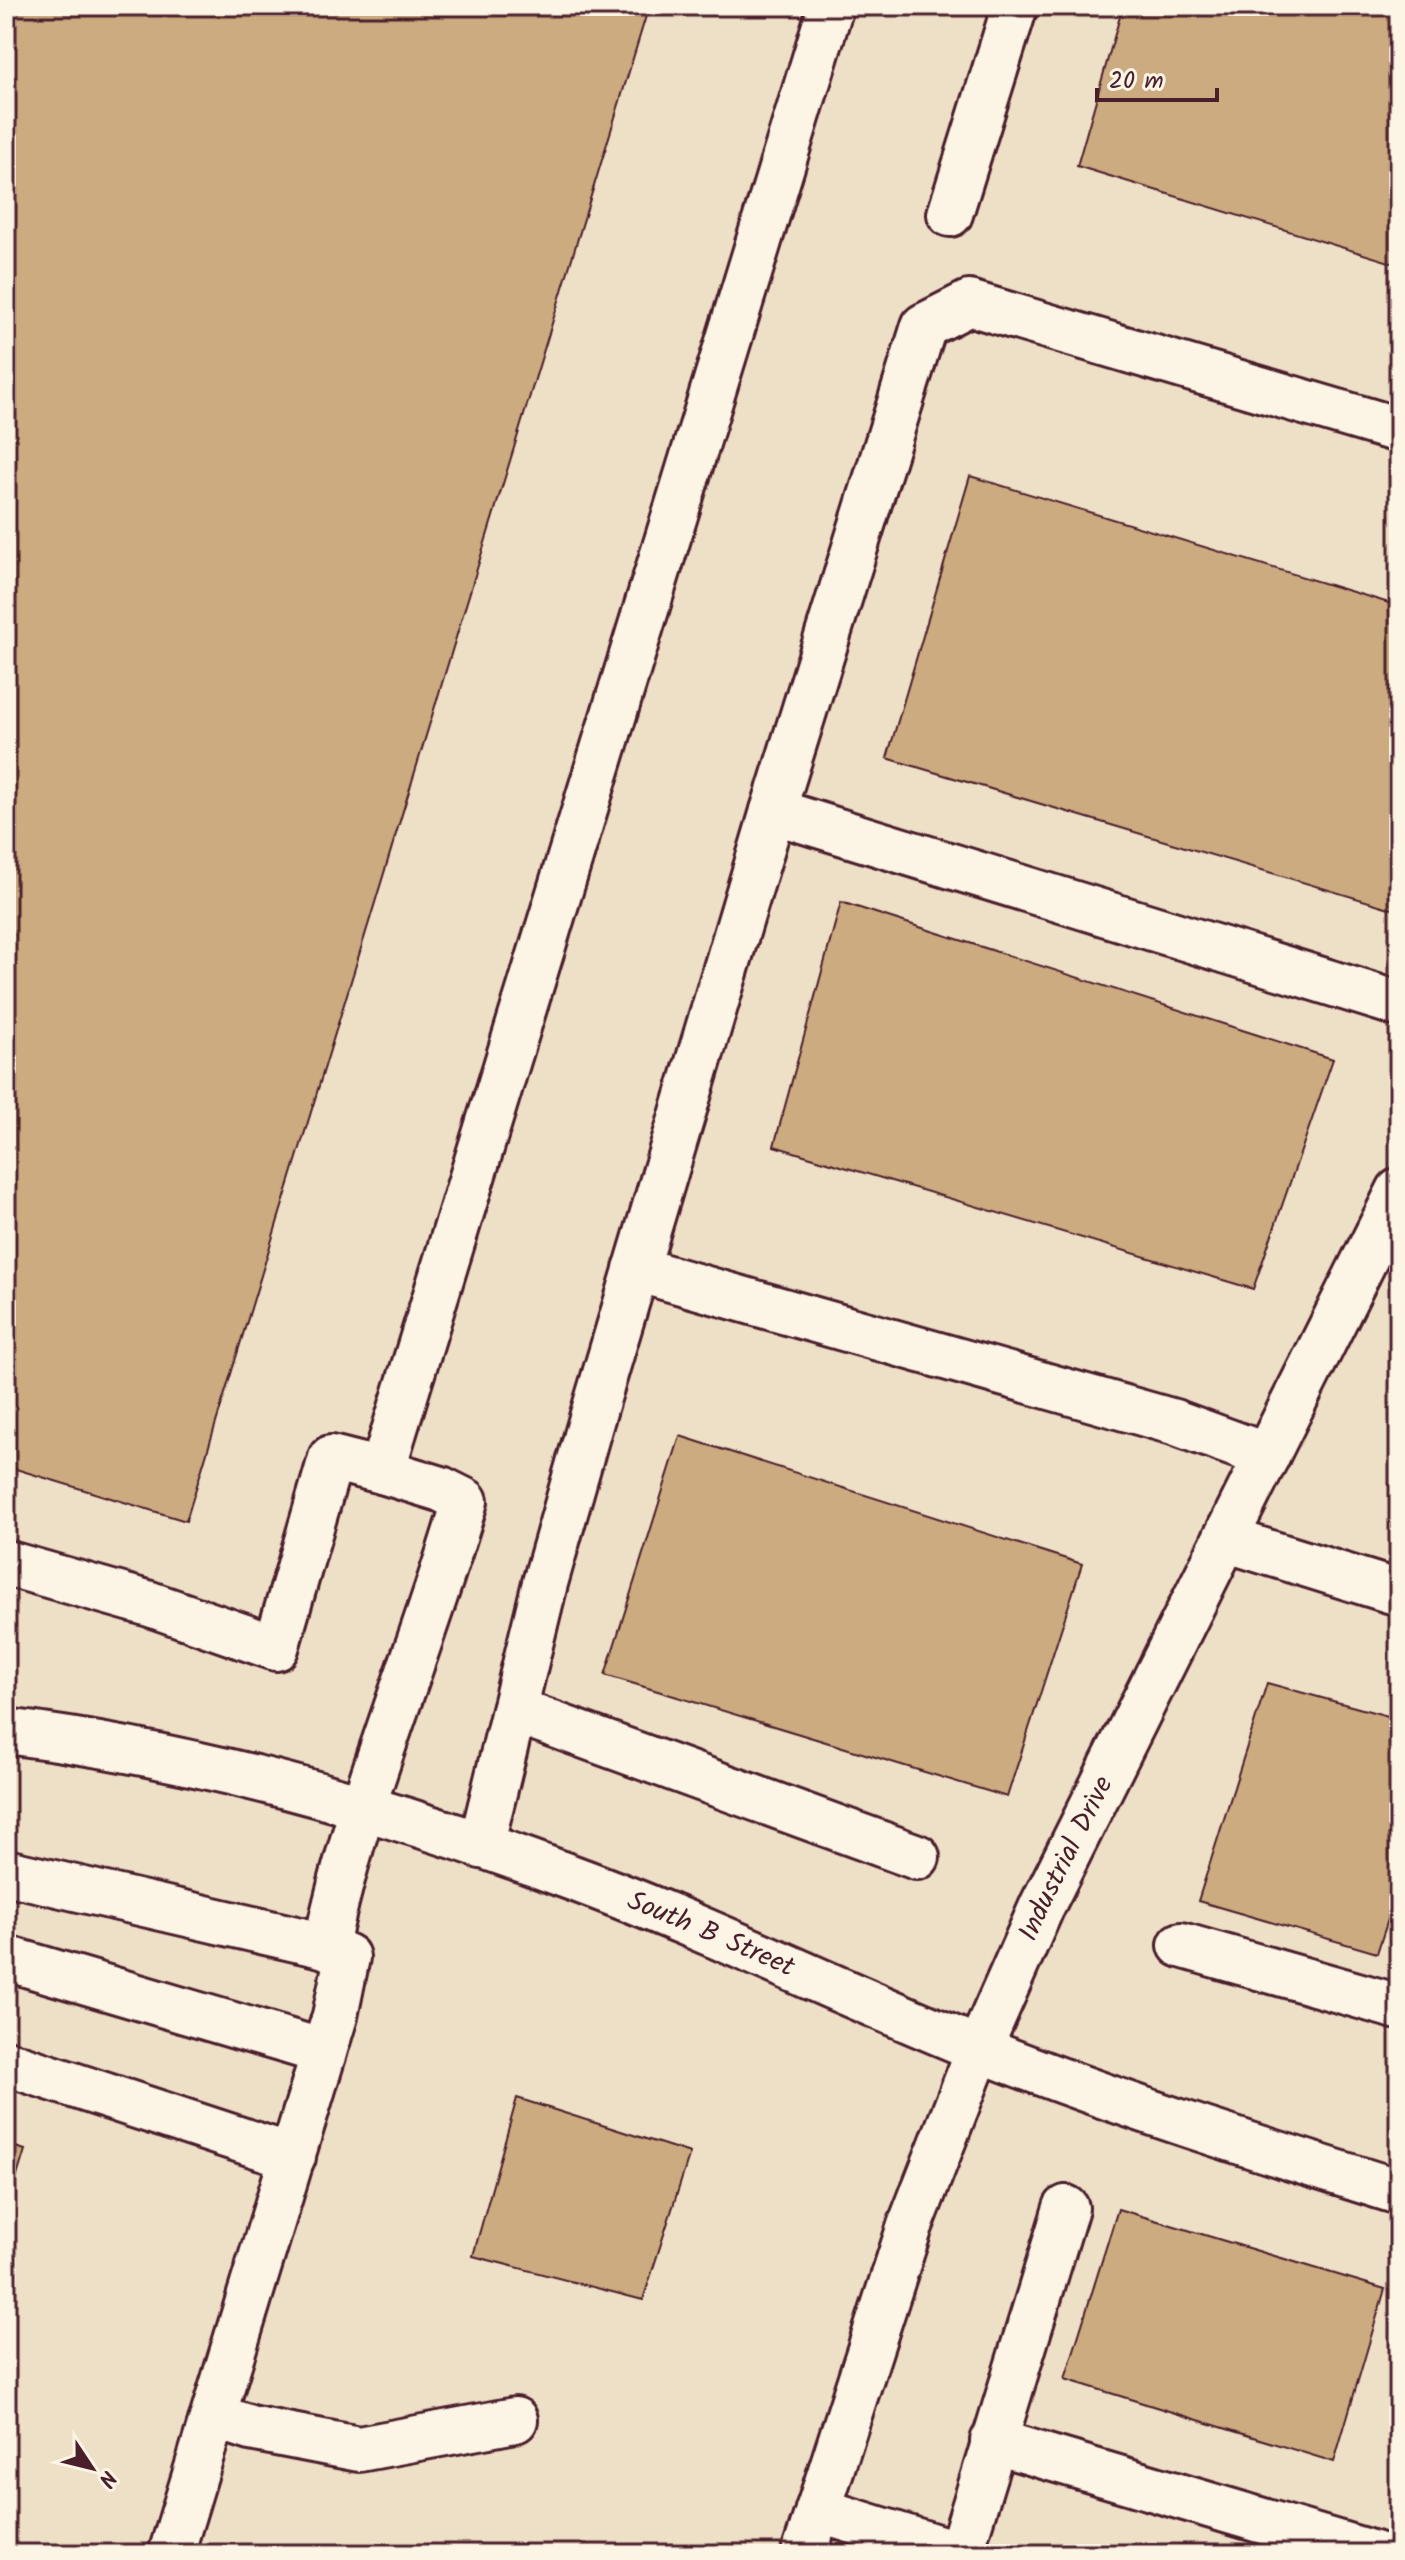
<svg xmlns="http://www.w3.org/2000/svg" width="1405" height="2560" font-family="Kalam,sans-serif">
	<style>
		.built { fill: #eedfc7 }
		.building { fill: #cdab80; stroke: #4a1f2b; stroke-width: 2 }
		.lines { fill: none; stroke-linecap: round; stroke-linejoin: round }
		.minor-casing { stroke: #4a1f2b; stroke-width: 50 }
		.minor { stroke: #fcf5e5; stroke-width: 44 }
		.labels { text-anchor: middle; dominant-baseline: central; stroke-width: 8; stroke-linejoin: round; paint-order: stroke }
		.street-label { font-size: 28px; fill: #4a1f2b; stroke: #fcf5e5 }
	</style>
	<rect width="100%" height="100%" fill="#fcf5e5"/>
	<filter id="ink" filterUnits="userSpaceOnUse"><feTurbulence type="fractalNoise" baseFrequency=".0125" numOctaves="2"/><feDisplacementMap in="SourceGraphic" scale="16" xChannelSelector="R" yChannelSelector="G"/><feConvolveMatrix kernelMatrix="1 2 1 2 8 2 1 2 1" color-interpolation-filters="sRGB"/></filter>
	<g filter="url(#ink)">
		<!-- built -->
		<path class="built" d="M6,6h1393v2548h-1393z"/>
		<!-- building -->
		<path class="building" d="M6,6h643l-463,1515 -180,-55z
			M1123,6h276v259l-322,-99z
			M970,476l429,130v305l-512,-153z
			M841,902l492,157 -80,230 -479,-143z
			M680,1436l402,128 -75,233 -402,-122z
			M1267,1683l132,36v167l-22,67 -179,-52z
			M517,2098l173,55 -47,147 -170,-44z
			M6,2144l19,6 -19,62z
			M1118,2209l267,80 -51,173 -269,-83z"/>
		<g class="lines">
			<!-- minor casing -->
			<g class="minor-casing">
				<g id="minor">
					<path d="M950,214l65,-208"/>
					<path d="M773,811l626,193"/>
					<path d="M636,1269l538,153 93,34"/>
					<path d="M1225,1539l174,54"/>
					<path d="M6,1563l144,41 126,44 55,-190 51,13 449,-1465"/>
					<path d="M514,1710l403,147"/>
					<path id="s1" d="M6,1731c193,24 383,78 564,146 139,51 272,117 409,172 138,55 279,99 420,143"/>
					<path d="M481,1846l64,-263 47,-165 181,-607 151,-485 45,-23 430,127"/>
					<path d="M6,1872l320,74c32,-153 96,-296 139,-445l-24,-12 -59,-18"/>
					<path d="M1181,1945l218,62"/>
					<path d="M6,1958l318,94"/>
					<path d="M6,2063l287,94"/>
					<path d="M214,2416l36,12 109,21 156,-29"/>
					<path d="M993,2441l381,113"/>
					<path d="M818,2510l141,44"/>
					<path d="M171,2554l164,-538 12,-59 -21,-11"/>
					<path id="s2" d="M804,2554l106,-328 69,-177 63,-143 357,-715"/>
					<path d="M960,2554l106,-346"/>
				</g>
			</g>
			<!-- minor -->
			<use href="#minor" class="minor"/>
		</g>
	</g>
	<g class="labels">
		<!-- street labels -->
		<g class="street-label">
			<text stroke="none"><textPath href="#s2" startOffset="744">Industrial Drive</textPath></text>
			<text stroke="none"><textPath href="#s1" startOffset="736">South B Street</textPath></text>
		</g>
	</g>
	<!-- margin -->
	<rect width="1405" height="2560" fill="none" stroke="#fcf5e5" stroke-width="32"/>
	<rect x="16" y="16" width="1373" height="2528" fill="none" stroke="#4a1f2b" stroke-width="3" filter="url(#ink)"/>
	<!-- north arrow -->
	<g transform="translate(92 2468) rotate(125)" stroke="#fcf5e5" stroke-width="6" paint-order="stroke">
	<path d="M0-6L14 30L0 20L-14 30Z" fill="#4a1f2b"/>
	<text y="-12" font-size="22" font-weight="bold" text-anchor="middle" fill="#4a1f2b">N</text>
	</g>
	<!-- scale -->
	<path d="M1097 88v12h120v-12" fill="none" stroke="#4a1f2b" stroke-width="4"/>
	<text x="1109" y="88" font-size="24" fill="#4a1f2b" stroke="#fcf5e5" stroke-width="6" paint-order="stroke">20 m</text>
</svg>
